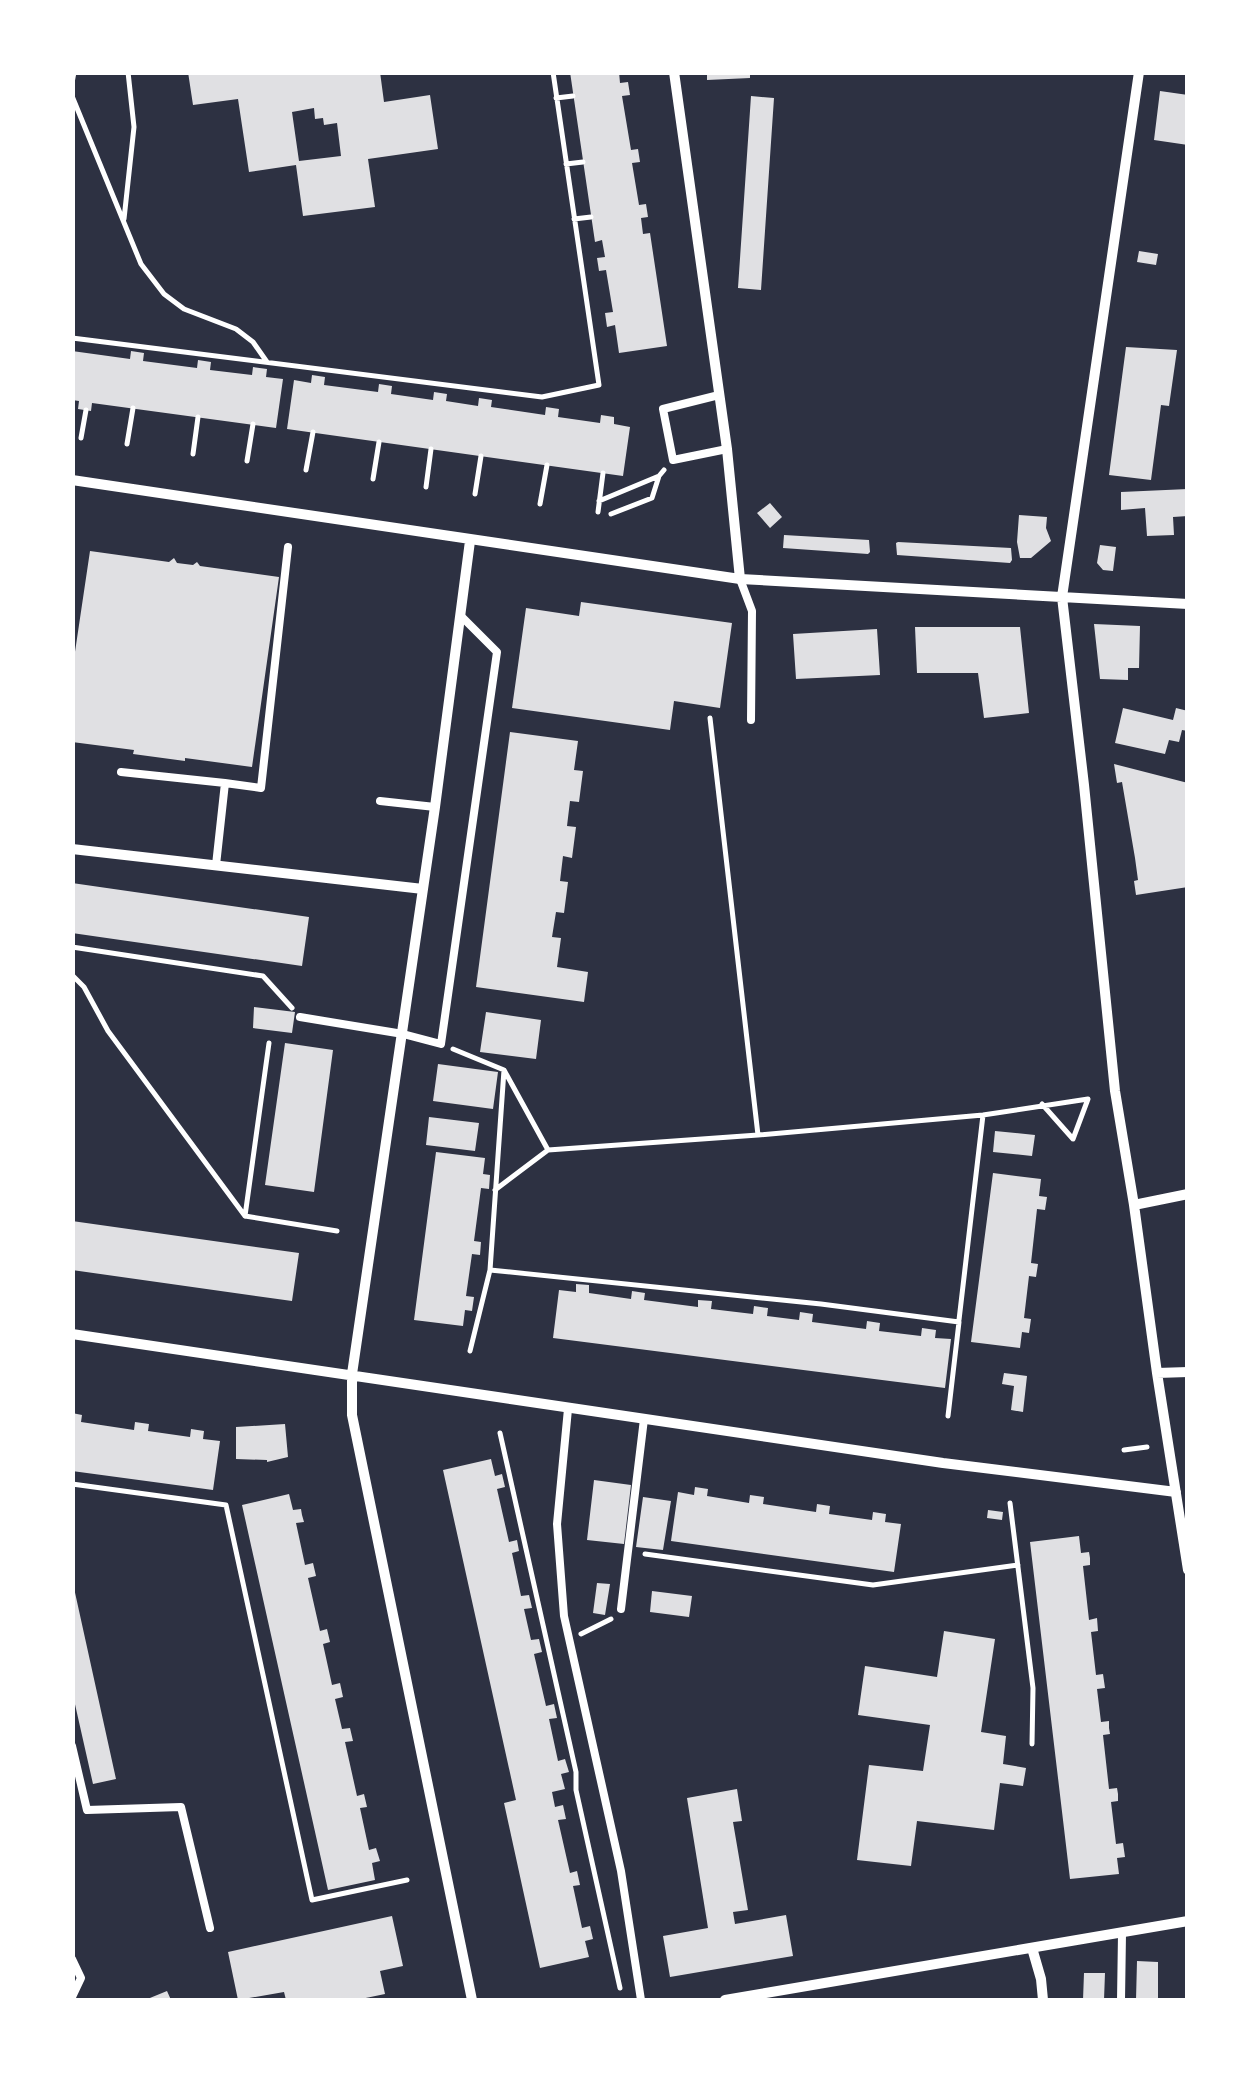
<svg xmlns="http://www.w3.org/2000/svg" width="1260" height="2073" font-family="'Fira Sans Condensed',sans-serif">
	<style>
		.building { fill: #e0e0e3; fill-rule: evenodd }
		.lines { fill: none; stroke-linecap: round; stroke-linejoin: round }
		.path { stroke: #fff; stroke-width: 5 }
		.service { stroke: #fff; stroke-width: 8 }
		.minor { stroke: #fff; stroke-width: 10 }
	</style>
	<rect width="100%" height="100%" fill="#2d3142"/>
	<!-- building -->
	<path class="building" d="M188,72h192l4,30 46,-7 8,54 -70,10 7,48 -72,9 -7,-51 -47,7 -11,-73 -45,6zM314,108l1,11 8,-1 1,7 13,-2 4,33 -42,5 -7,-49z
		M570,72h49l1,11 8,-1 2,13 -8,1 9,54 7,-1 2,13 -8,1 7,42 7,-1 2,13 -7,1 2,16 7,-1 17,113 -48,7 -4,-28 -8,2 -2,-14 8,-1 -7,-42 -7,1 -2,-13 8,-1 -3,-17 -7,2z
		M707,72h43v6l-43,2z
		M1160,91l28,4v50l-34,-5z
		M751,96l23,2 -13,192 -23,-2z
		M1139,251l19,3 -2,11 -19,-3z
		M1126,347l51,3 -8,56 -8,-1 -10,75 -42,-5z
		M72,351l58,8 1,-8 13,2 -1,8 54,7 1,-8 13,2 -1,8 42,5 1,-8 14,2 -1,8 17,2 -7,49 -184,-25 -1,8 -13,-2 1,-8 -7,-1z
		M312,375l13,2 -1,8 54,7 1,-8 13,2 -1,8 42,6 1,-8 13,2 -1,7 32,5 1,-8 13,2 -1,7 54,8 1,-8 13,2 -1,8 42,6 1,-8 13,2v7l16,3 -7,49 -336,-47 7,-49 17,3z
		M1188,489v27l-15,1 1,18 -27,1 -2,-28 -24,2v-18z
		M770,503l12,14 -12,11 -13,-15z
		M1019,515l28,2 -1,11 5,13 -20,17h-11l-3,-16z
		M784,535l85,5 1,12 -2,2 -85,-6z
		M898,542l113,6 1,12 -2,3 -113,-8 -1,-12z
		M1100,545l16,2 -3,24 -10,-1 -6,-7z
		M90,551l79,11 5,-4 3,5 16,2 4,-3 3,4 79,11 -27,190 -67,-9v3l-52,-7 1,-4 -62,-8v-70z
		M581,602l151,21 -12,85 -46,-7 -4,29 -158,-22 14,-100 53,8z
		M1094,624l46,2 -1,42h-11v12l-28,-1z
		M915,627h105l9,86 -45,5 -6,-45h-61z
		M877,629l3,46 -84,4 -3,-45z
		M1123,708l50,12 3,-12 12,3v20l-6,-1 -3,12 -10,-2 -4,14 -50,-11z
		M510,732l68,9 -4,29 9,1 -4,31 -9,-1 -3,25 9,1 -4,31 -9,-2 -3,25 8,1 -4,31 -8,-1 -4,25 9,1 -4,29 31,5 -4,30 -108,-15z
		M1114,764l74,19v104l-52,8 -2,-14 4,-1 -3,-22 -13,-76 -5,1z
		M72,883l237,34 -7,49 -230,-33z
		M254,1007l41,5 -3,21 -39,-5z
		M486,1012l55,8 -5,39 -56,-7z
		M285,1043l48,7 -19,142 -49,-7z
		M438,1064l60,8 -5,37 -60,-8z
		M429,1117l50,6 -4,28 -49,-6z
		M995,1131l40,4 -3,21 -39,-4z
		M436,1152l49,6 -2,16 7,1 -1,14 -8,-1 -7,53 7,1 -1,13 -8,-1 -6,42 8,1 -2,14 -7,-1 -2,16 -49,-6z
		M993,1173l48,6 -2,17 8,1 -2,13 -8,-1 -6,54 7,1 -2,13 -7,-1 -5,42 7,1 -2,14 -7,-1 -2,16 -49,-6z
		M72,1221l227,32 -7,48 -220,-31z
		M576,1284l13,1v8l42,6 1,-8 13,2 -1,7 54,7v-7l14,1 -1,8 42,5 1,-8 14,2 -1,8 32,4 1,-8 13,2 -1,8 54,7 1,-8 13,2 -1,8 42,5 1,-8 14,2 -1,8 16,1 -6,49 -392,-50 6,-48 17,2z
		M1004,1373l23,3 -4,36 -12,-2 3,-24 -12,-2z
		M72,1413l10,2 -1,7 53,8 1,-8 14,2 -1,7 42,6 1,-8 13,2 -1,8 17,2 -7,49 -141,-19z
		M285,1424l3,33 -21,5v-2l-31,-1v-32z
		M491,1459l4,17 7,-2 3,13 -8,2 12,53 8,-2 2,11 -7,2 9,43 8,-1 3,13 -8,1 7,31 8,-1 3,13 -8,2 12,52 8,-2 3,14 -8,1 9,42 7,-2 4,13 -8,2 4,15 -13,3 3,15 8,-2 3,14 -8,1 12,53 7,-2 3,14 -7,1 9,42 8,-2 3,13 -8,2 4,16 -49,11 -36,-165 12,-3 -73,-330z
		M594,1480l37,5 -7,59 -37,-4z
		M695,1487l13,2 -1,7 42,7 1,-8 14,2 -1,7 53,8 1,-8 13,2 -1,8 43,6 1,-8 13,2 -1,8 16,2 -7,48 -223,-31 7,-49 16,3z
		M289,1494l4,16 8,-1 1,6 2,7 -8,1 9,42 8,-2 3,13 -8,2 12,53 7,-2 3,13 -7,2 9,41 8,-2 3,14 -8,2 7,30 8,-1 3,13 -8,1 12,54 7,-2 3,13 -7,1 9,42 7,-2 4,13 -8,2 3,17 -47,10 -86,-385z
		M643,1497l28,4 -8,49 -27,-3z
		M988,1510l15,2 -1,8 -15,-2z
		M1079,1536l2,17 8,-1 1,6v7l-7,1 6,54 8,-2 1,13 -7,1 5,43 7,-1 2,14 -8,1 4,33 8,-1v7l1,6 -7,1 6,54 8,-1 1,6v7l-7,1 5,42 7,-1 2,14 -8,1 2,16 -49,5 -40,-337z
		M597,1583l13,1 -5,31 -12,-2z
		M74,1588l42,191 -23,5 -21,-93z
		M652,1591l40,5 -3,21 -39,-5z
		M944,1631l51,8 -14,93 25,4 -3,28 23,4 -3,18 -23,-3 -6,47 -77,-9 -6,45 -54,-6 12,-95 54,6 7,-46 -72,-10 7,-49 72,11z
		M737,1789l5,32 -9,1 15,88 -15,2 2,12 51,-9 7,41 -123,21 -7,-41 45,-8 -21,-130z
		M392,1916l11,50 -23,5 5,23 -29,6h-70l-2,-8 -46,8 -10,-48z
		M1137,1961l21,1v38h-22z
		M1084,1973h21l-1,27h-21z
		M167,1991l4,9h-26z"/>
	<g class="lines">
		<!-- path -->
		<path class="path" d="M72,83l2,-11
			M72,96l69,168 23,30 20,15 52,20 17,13 14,20
			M556,98l17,-2
			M566,164l17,-2
			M124,219l10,-92 -6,-55
			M574,219l17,-2
			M72,338l470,59 57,-12 -46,-313
			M81,438l5,-28
			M127,444l6,-36
			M193,454l5,-37
			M247,461l6,-37
			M306,470l7,-38
			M373,479l6,-37
			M426,487l5,-38
			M475,494l6,-38
			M599,501l60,-25 5,-6
			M540,504l7,-39
			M598,512l5,-39
			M611,514l41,-16 7,-22
			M710,718l48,417 225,-20 105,-16 -15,40 -31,-35
			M72,947l191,29 29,32
			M72,975l12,12 24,44 137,185
			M269,1043l-24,173 92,15
			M453,1049l51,21 44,80 210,-15
			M504,1070l-14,200 331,34 138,18 -11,94
			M495,1190l53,-40
			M959,1320l24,-205
			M470,1351l20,-81
			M500,1433l76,339v18l44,198
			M1124,1450l23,-3
			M72,1484l154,21 86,395 95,-20
			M1010,1503l23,185 -1,56
			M645,1554l228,31 145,-20
			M581,1634l30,-15"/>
		<!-- service -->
		<path class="service" d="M719,395l-56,14 10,51 54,-11
			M740,579l12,32 -1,109
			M121,772l104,11
			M380,801l55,6
			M216,865l9,-82 36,5 27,-241
			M300,1017l103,17 38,10 56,-392 -36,-36
			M568,1409l-11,115 7,92 57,255 20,129
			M621,1609l23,-190
			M72,1746l15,64 94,-3 29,121
			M72,1959l9,19 -9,19
			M1121,2000l1,-66"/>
		<!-- minor -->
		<path class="minor" d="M674,72l53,377 13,130
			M1139,72l-77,525 22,188 31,306 19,114 23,168 31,197
			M72,480l668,99 448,25
			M470,541l-35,266 -83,567v41l120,585
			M72,849l351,40
			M1134,1205l54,-11
			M72,1334l871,129 233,29
			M1157,1373l31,-1
			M1032,1948l9,31 2,21
			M725,2000l463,-79"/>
	</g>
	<!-- border -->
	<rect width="1260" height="2073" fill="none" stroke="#ffffff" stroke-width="150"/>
</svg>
